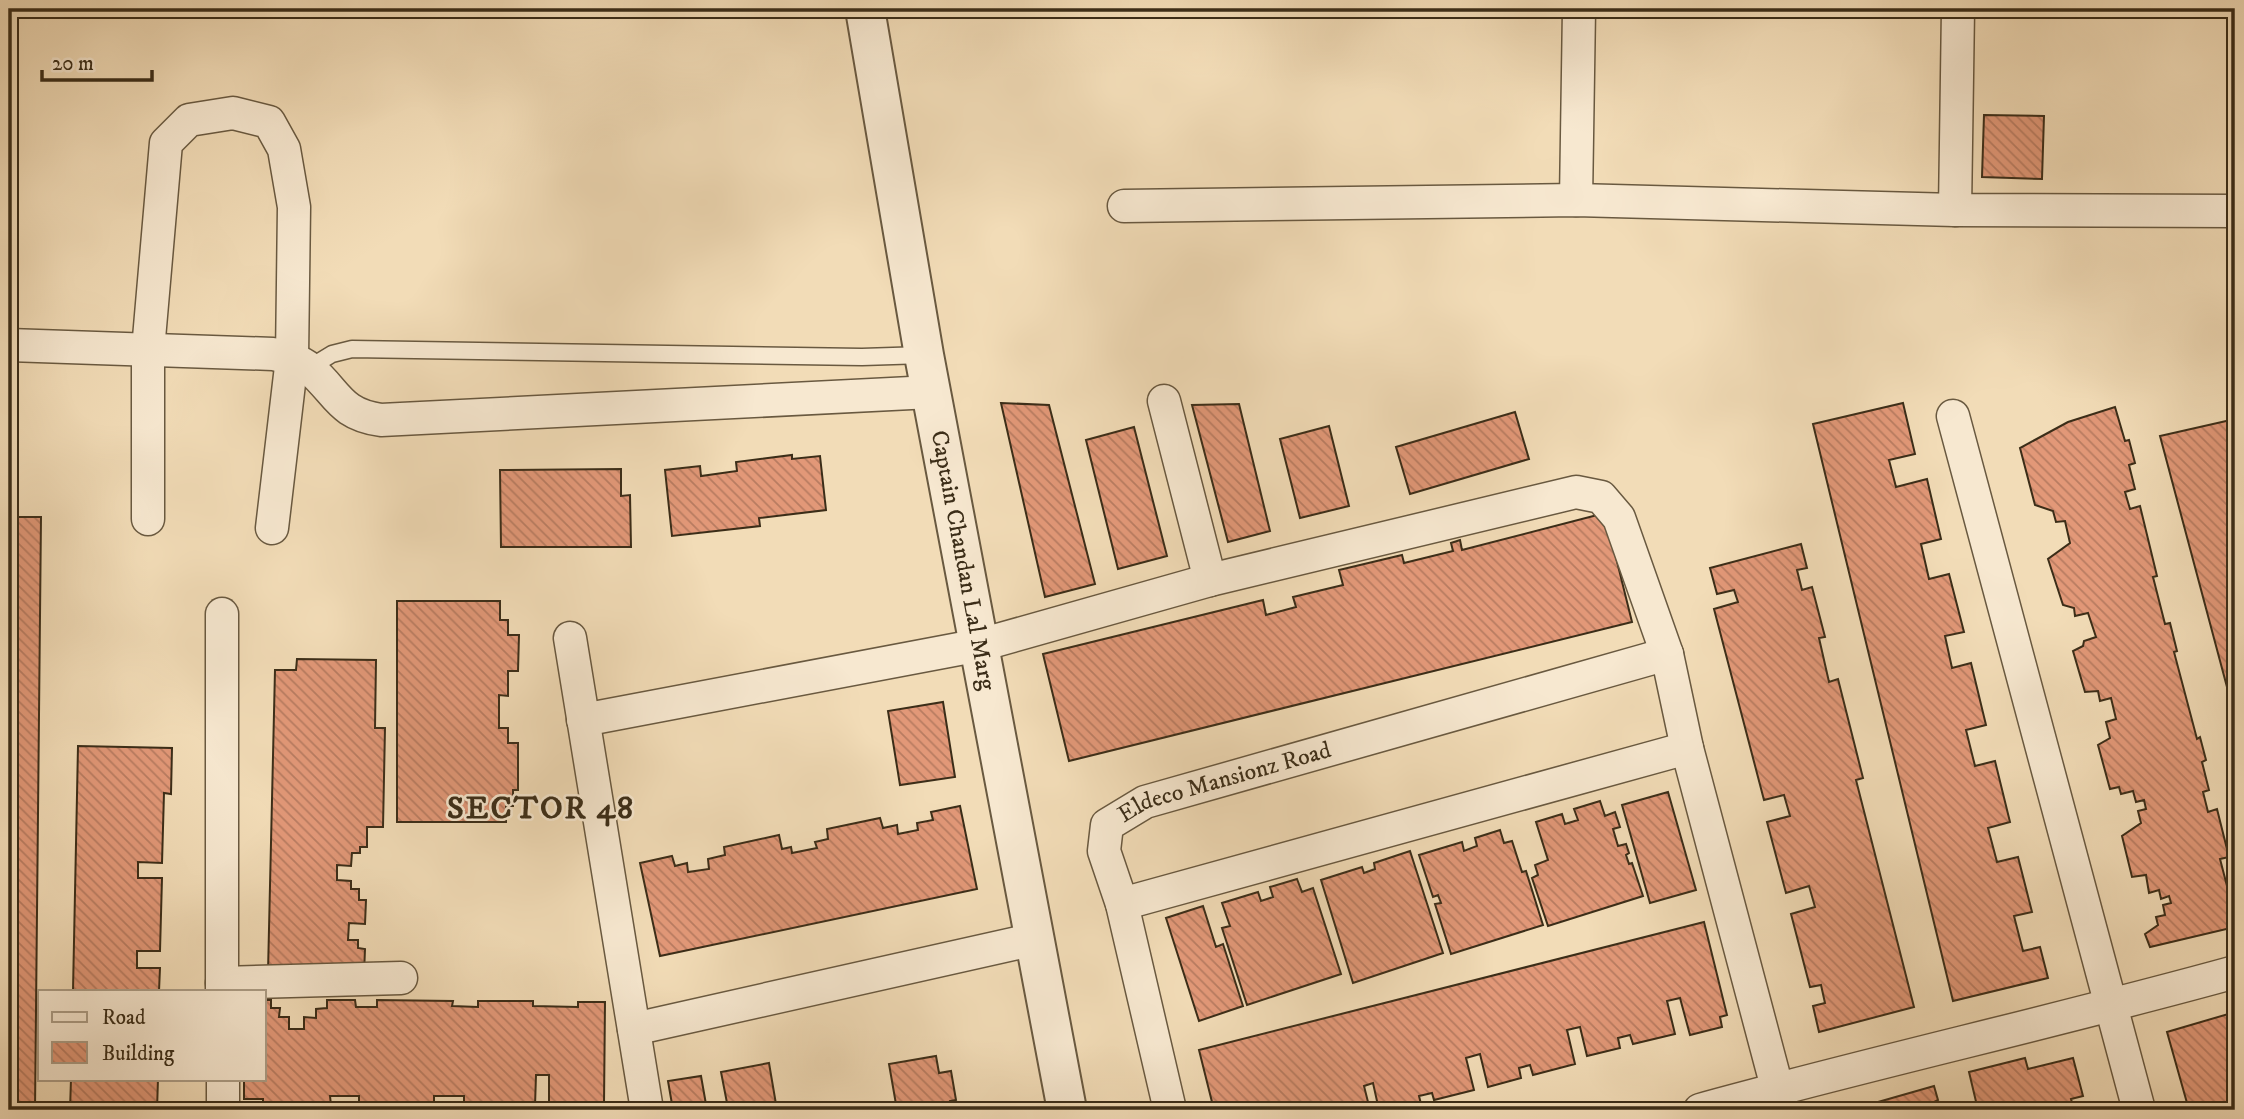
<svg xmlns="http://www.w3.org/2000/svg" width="2244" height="1119" font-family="'IM FELL DW Pica',serif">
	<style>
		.building { fill: url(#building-back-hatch); stroke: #3b2d18; stroke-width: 2 }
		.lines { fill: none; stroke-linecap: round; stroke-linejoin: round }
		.service-casing { stroke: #695940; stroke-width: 19 }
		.minor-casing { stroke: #695940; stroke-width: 35 }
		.tertiary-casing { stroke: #695940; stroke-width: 42 }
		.service { stroke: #f7e8d0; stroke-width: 16 }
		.minor { stroke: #f7e8d0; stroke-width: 32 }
		.tertiary { stroke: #f7e8d0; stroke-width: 38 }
		.labels { text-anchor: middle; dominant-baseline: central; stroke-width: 5; stroke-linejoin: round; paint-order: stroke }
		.street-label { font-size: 24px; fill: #3b2d18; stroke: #f7e8d0 }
		.district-label { font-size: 32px; font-weight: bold; letter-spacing: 2px; fill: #3b2d18; stroke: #f7e8d0 }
	</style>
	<defs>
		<pattern id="building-back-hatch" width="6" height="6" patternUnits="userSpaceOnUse" patternTransform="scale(1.75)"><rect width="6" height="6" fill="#e29878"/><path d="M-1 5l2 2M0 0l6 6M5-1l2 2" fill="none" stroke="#b87c61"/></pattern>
	</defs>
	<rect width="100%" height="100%" fill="#f2dcb7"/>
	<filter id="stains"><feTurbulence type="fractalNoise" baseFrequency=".00286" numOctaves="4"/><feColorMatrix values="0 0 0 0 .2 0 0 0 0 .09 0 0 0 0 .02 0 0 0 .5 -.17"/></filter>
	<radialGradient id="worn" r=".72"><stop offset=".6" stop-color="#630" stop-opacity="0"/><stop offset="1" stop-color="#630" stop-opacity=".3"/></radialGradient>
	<!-- building -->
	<path class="building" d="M1984,115l60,1 -2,63 -60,-2z
		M1001,403l48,2 46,179 -50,13z
		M1903,403l12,51 -26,6 7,27 31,-8 14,60 -20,5 8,35 20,-5 15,58 -19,4 7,32 19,-5 15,62 -20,5 9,36 20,-5 15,61 -22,6 9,34 21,-5 14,55 -18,4 9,35 17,-4 8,31 -95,23 -140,-577z
		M1239,404l31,127 -42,11 -36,-137z
		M2115,407l10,34 4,-1 6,23 -6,2 6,24 -10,3 5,17 10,-3 17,70 -4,1 12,47 5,-1 7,28 -3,1 23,87 3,-2 6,23 -4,2 7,28 -6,2 5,20 9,-3 12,48 -9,2 13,50h2v18l-85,20 -5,-13 13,-9 -2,-8 9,-2 -2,-10 8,-2 -2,-7 -8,3 -2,-9 -10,3 -3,-18 -14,2 -10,-41 19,-13 -3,-12 8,-2 -2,-9 -8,2 -3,-11 -12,3 -2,-7 -9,2 -12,-44 12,-7 -4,-16 10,-3 -5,-21 -11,3 -2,-10 -13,1 -12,-41 10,-5 1,-5 12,-4 -8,-24 -13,3 -1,-8 -11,-3 -15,-46 22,-16 -5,-22 -9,1 -3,-11 -18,-6 -15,-57 48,-26z
		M1515,412l14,47 -119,35 -14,-47z
		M2235,419v298l-75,-281z
		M1329,426l20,80 -49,12 -20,-79z
		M1134,427l33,129 -49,13 -32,-129z
		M792,455v4l28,-3 6,54 -67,8 1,8 -88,10 -7,-66 35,-4 1,10 36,-5 -1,-9z
		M621,469v27l9,-1 1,52h-130l-1,-77z
		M1605,513l27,109 -563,139 -26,-107 220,-54 3,15 30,-8 -3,-10 50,-12 -4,-15 63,-15 2,8 49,-12 -2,-8 9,-3 2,10z
		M9,517h32l-6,593h-26z
		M1801,544l6,24 -10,2 5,20 10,-3 13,50 -6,1 10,44 9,-3 25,99 -7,2 58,227 -95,25 -6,-26 12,-3 -4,-18 -11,2 -19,-73 24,-7 -6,-21 -23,7 -19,-71 23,-6 -6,-21 -20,5 -50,-191 24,-7 -4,-12 -17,4 -7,-26z
		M397,601h103v19h8v15h11l-1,36h-10v25l-9,-1v33h9v15h10v47h-5v16h-7v16h-109z
		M297,659l79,1 -1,68h10l-2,99h-16v20h-7v6h-8l-1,13 -14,-1v15l14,1v8h8v11h7l-1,24 -16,-1 -1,17h10v8l7,1 -1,25 -96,-2 7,-302h21z
		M943,702l12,75 -55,8 -12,-74z
		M78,746l94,2 -1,46 -7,-1 -2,70 -24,-1v16h24l-2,73h-23v17h23l-1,23h-86z
		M1668,792l28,98 -46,13 -28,-98z
		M1600,801l5,15 10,-4 5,15 -7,2 5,17 8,-2 3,9 -3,2 3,9 3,-1 11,33 -95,30 -16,-48 6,-3 -3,-10 13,-5 -12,-38 26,-8 3,10 13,-4 -4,-11z
		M960,806l17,83 -317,67 -20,-93 32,-7 3,10 12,-3 1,9 21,-3 -1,-10 17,-4 -1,-8 55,-12 3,14 9,-2 1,6 25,-5 -2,-6 13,-3 -1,-10 53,-11 3,10 14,-3 1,9 20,-4 -1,-7 16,-3 -2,-8z
		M1500,830l4,13 8,-2 10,31 4,-1 17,54 -92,29 -16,-50 6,-1 -3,-8 -5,2 -14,-42 43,-13 2,9 13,-5 -2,-8z
		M1410,851l33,102 -90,30 -32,-103 41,-13 2,6 11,-4 -1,-6z
		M1297,879l5,13 11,-4 28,86 -94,31 -25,-77 8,-2 -8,-23 36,-11 3,9 12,-4 -3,-10z
		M1203,906l13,41 7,-3 20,62 -44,15 -33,-103z
		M1704,922l23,93 -7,2 2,10 -32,8 -10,-37 -13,3 8,33 -42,10 -3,-9 -12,3 2,10 -33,8 -7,-29 -13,3 8,34 -42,11 -3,-10 -11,3 2,10 -33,9 -8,-33 -14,4 8,32 -40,10 -2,-7 -13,3 2,8 -27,6h-15l-6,-27 -9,3 6,24h-156l-15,-60z
		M264,1000h7v8h9l-1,9h10v12h15v-12l12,1v-9l11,-1v-8h28l1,7h21v-7l76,1 -1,5 26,1v-6h55v5l45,1v-5h27l-1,102h-55v-29h-13l-1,31 -71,-1v-9h-30v9h-75v-9h-29l1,9 -68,-1v-5h-19v-20h20z
		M2235,1012v98h-46l-22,-78z
		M936,1056l3,17 12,-2 5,29 -6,1 1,7 6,-1 1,3h-61l-8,-46z
		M2025,1058l3,11 45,-11 10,38 -12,3 2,7 11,-3 2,7h-108l-9,-38z
		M769,1063l8,47h-52l3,-2 -7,-36z
		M701,1076l6,34h-34l-5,-29z
		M71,1079h87l-1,31h-87z
		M1934,1086l4,14 -4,2 2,8h-86z"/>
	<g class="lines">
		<!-- service casing -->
		<g class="service-casing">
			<path id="service" d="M309,368l23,-14 20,-5 510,8 62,-2"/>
		</g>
		<!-- minor casing -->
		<g class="minor-casing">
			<g id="minor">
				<path d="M1576,200l3,-191"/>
				<path d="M1124,206l452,-6 379,10 280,1"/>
				<path d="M1955,210l3,-201"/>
				<path d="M9,345l264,9c13,3 26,6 37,15 28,24 29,45 71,51l550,-28"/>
				<path d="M1164,401l46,179"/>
				<path d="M1953,416l186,694"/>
				<path d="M148,519v-169l18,-207 23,-23 44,-7 36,9 15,27 10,58 -2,151 -20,170"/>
				<path d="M222,614v377"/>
				<path d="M570,638l77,472"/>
				<path d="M583,720l397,-75 230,-65 366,-88 25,5 18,21 48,136 20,94 96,362"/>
				<path d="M1122,904l565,-156"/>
				<path d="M222,983l179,-5"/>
				<path d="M634,1029l401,-90"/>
				<path d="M223,1079v31"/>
				<path id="s1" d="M1170,1110l-48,-206 -18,-53 3,-26 38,-23 522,-148"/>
				<path d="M1700,1110c178,-49 358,-89 535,-138"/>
			</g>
		</g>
		<!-- tertiary casing -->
		<g class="tertiary-casing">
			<g id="tertiary">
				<path id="s2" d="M865,9l59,346 143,755"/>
			</g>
		</g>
		<!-- service -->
		<use href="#service" class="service"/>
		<!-- minor -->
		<use href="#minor" class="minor"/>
		<!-- tertiary -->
		<use href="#tertiary" class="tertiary"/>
	</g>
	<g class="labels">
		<!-- street labels -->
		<g class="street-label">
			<text stroke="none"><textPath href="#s2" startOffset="560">Captain Chandan Lal Marg</textPath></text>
			<text stroke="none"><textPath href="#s1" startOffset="420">Eldeco Mansionz Road</textPath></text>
		</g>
		<!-- district labels -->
		<g class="district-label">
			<text x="541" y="809">SECTOR 48</text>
		</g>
	</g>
	<!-- margin -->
	<rect width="2244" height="1119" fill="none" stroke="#f2dcb7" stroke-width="35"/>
	<rect x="10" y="10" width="2223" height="1098" fill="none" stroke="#3b2d18" stroke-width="3.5"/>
	<rect x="18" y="18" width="2209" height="1084" fill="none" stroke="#3b2d18" stroke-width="2"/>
	<!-- legend -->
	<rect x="38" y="990" width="228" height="91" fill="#f7e8d0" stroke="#ac9d86" stroke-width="2"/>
	<rect x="52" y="1012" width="35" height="10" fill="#f7e8d0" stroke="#ac9d86" stroke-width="2"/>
	<text x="102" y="1024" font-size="21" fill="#3b2d18">Road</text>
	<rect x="52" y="1042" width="35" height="21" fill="url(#building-back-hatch)" stroke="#ac9d86" stroke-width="2"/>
	<text x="102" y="1060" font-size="21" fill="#3b2d18">Building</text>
	<!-- scale -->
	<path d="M42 70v10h110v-10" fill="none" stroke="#3b2d18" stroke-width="3.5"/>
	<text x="52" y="70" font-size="21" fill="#3b2d18" stroke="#f7e8d0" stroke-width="5" paint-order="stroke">20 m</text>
	<rect width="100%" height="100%" filter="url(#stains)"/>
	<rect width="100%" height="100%" fill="url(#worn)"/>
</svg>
